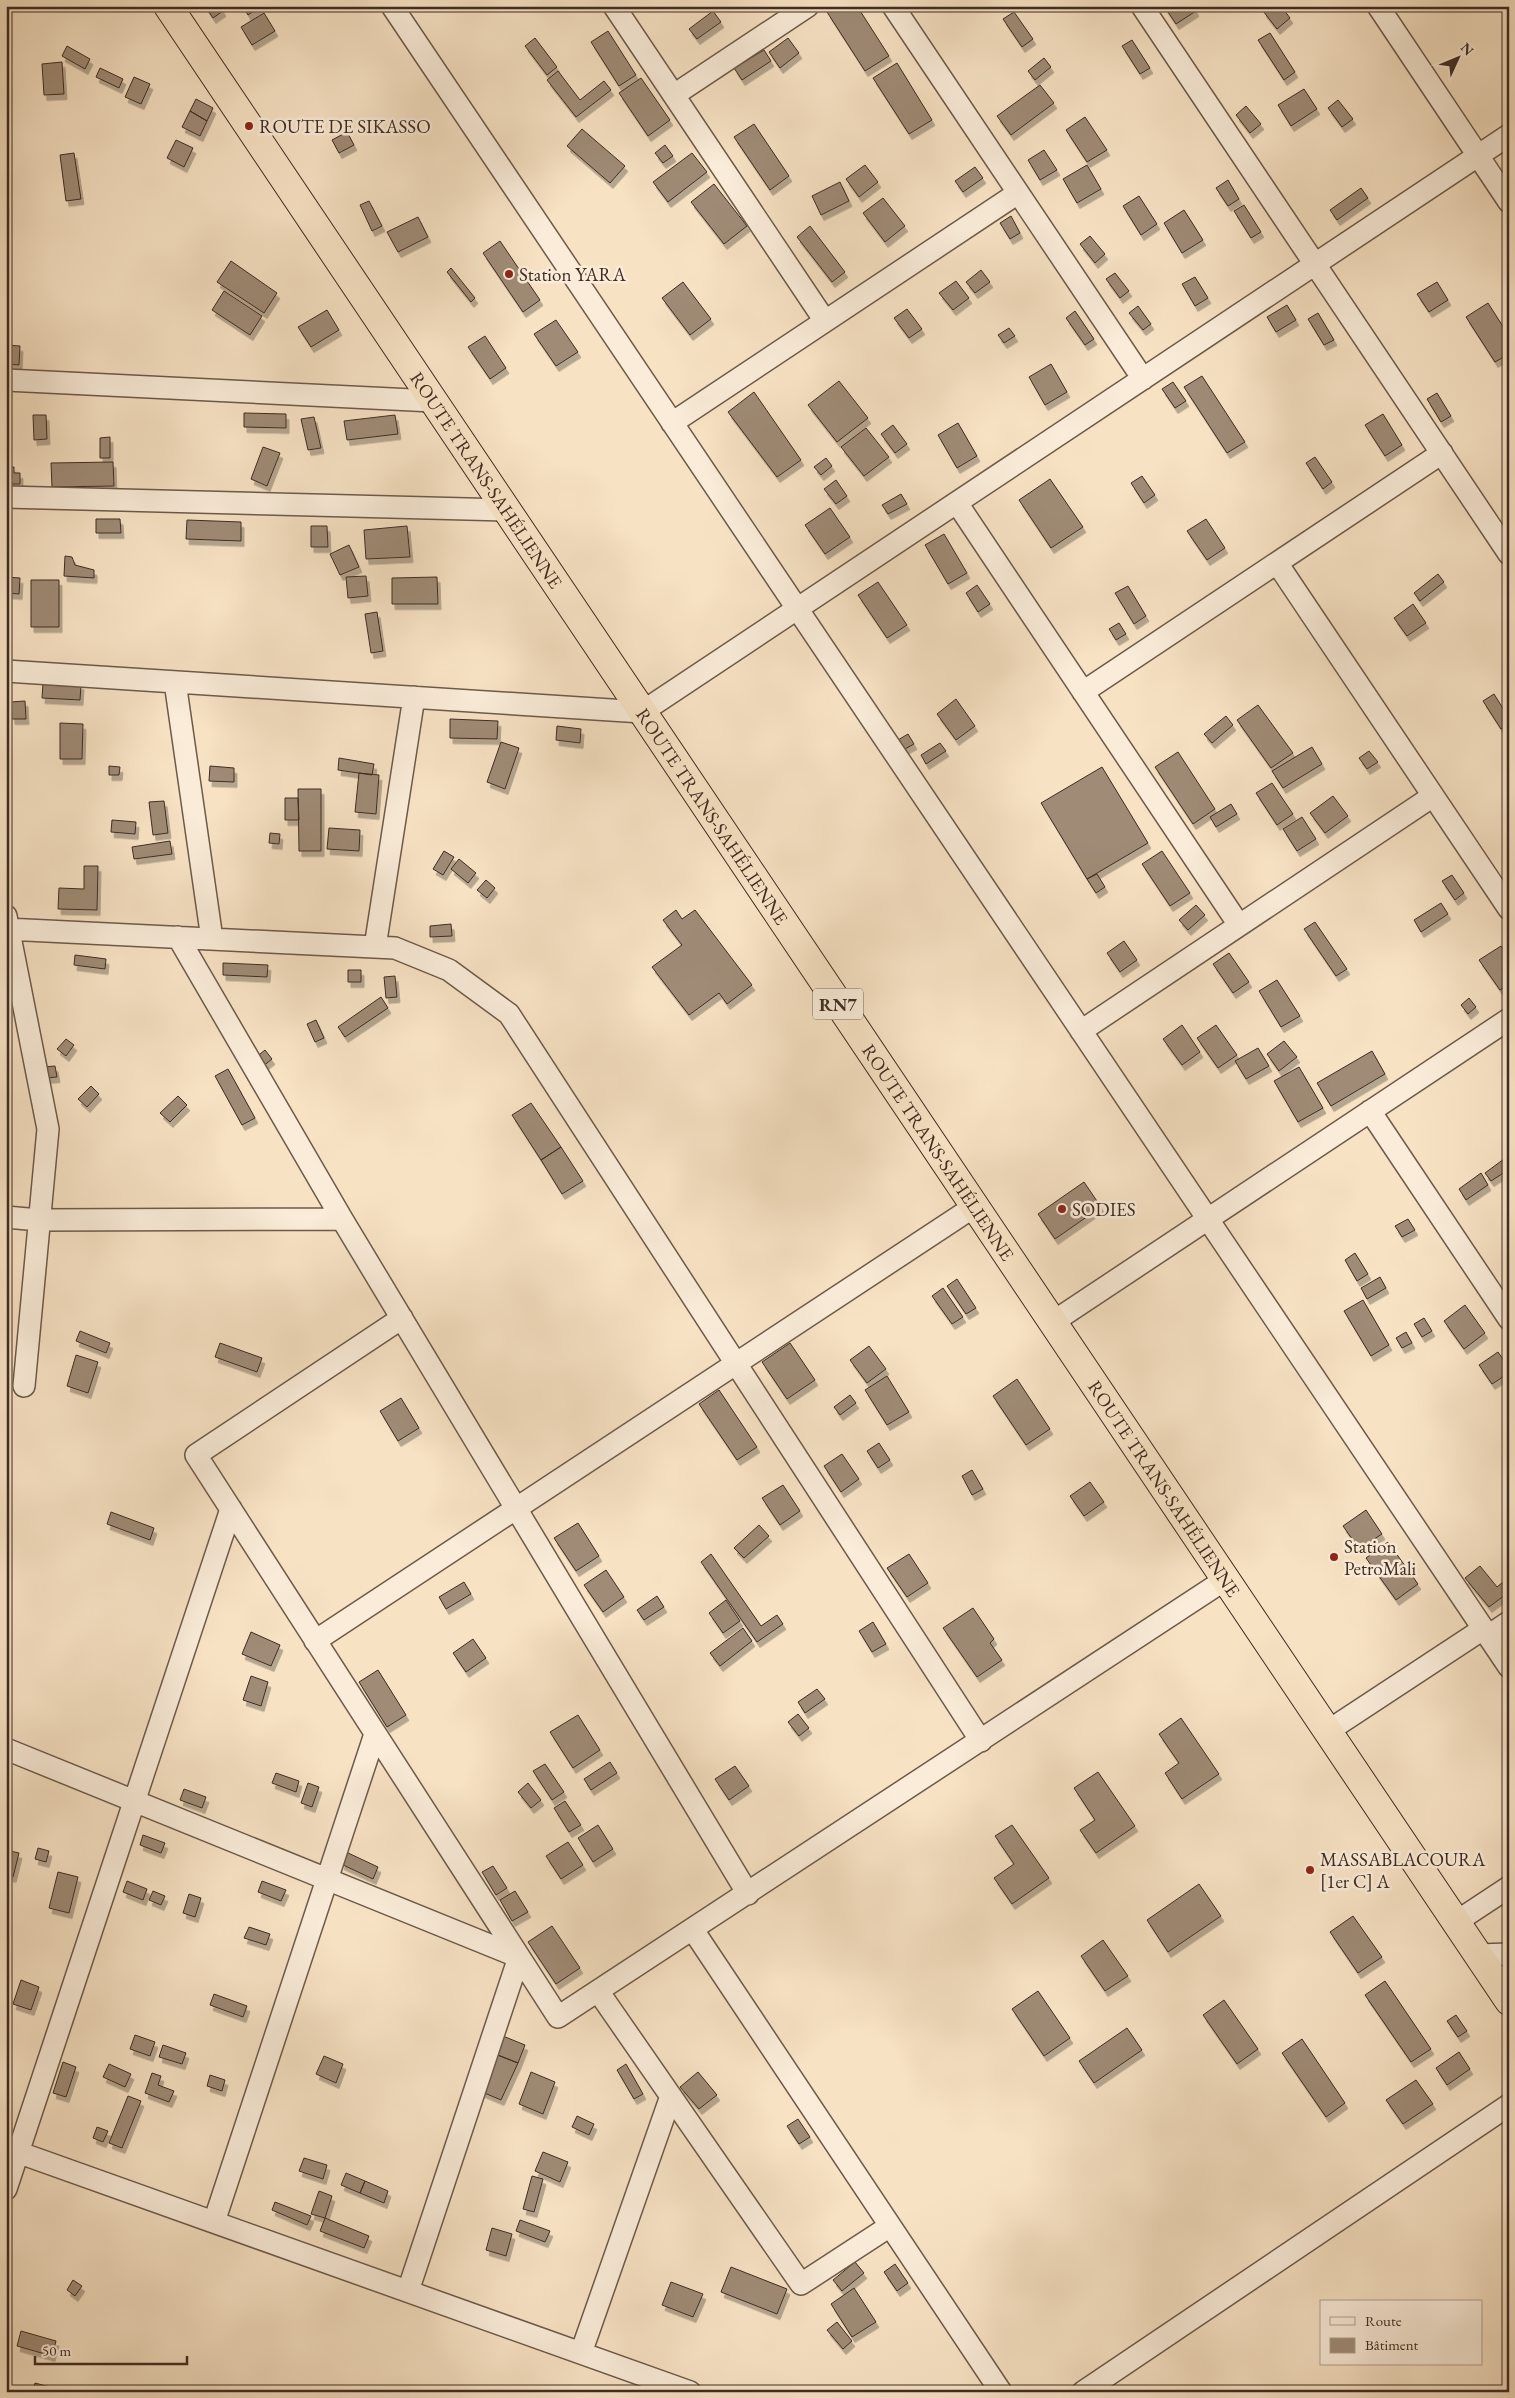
<svg xmlns="http://www.w3.org/2000/svg" width="1515" height="2398" font-family="'EB Garamond',serif">
	<style>
		.building { fill: #9f8b76; stroke: #3f2c22; filter: url(#shadow) }
		.lines { fill: none; stroke-linecap: round; stroke-linejoin: round }
		.minor-casing { stroke: #6d5a4a; stroke-width: 24 }
		.highway-casing { stroke: #3f2c22; stroke-width: 30 }
		.minor { stroke: #faecd9; stroke-width: 21 }
		.highway { stroke: #f7e2c4; stroke-width: 28 }
		.poi-dot { fill: #8f2418; stroke: #faecd9; stroke-width: 2 }
		.labels { text-anchor: middle; dominant-baseline: central; stroke-width: 5; stroke-linejoin: round; paint-order: stroke }
		.shield { fill: #faecd9; stroke: #776659; stroke-width: 1 }
		.shield-label { font-size: 18px; font-weight: bold; fill: #3f2c22 }
		.poi-label { font-size: 19px; fill: #3f2c22; stroke: #faecd9; text-anchor: start }
		.street-label { font-size: 19px; fill: #3f2c22; stroke: #faecd9 }
	</style>
	<defs>
		<filter id="shadow"><feDropShadow dx="3" dy="5.5" stdDeviation="0" flood-color="#0004"/></filter>
	</defs>
	<rect width="100%" height="100%" fill="#f7e2c4"/>
	<filter id="stains"><feTurbulence type="fractalNoise" baseFrequency=".004" numOctaves="4"/><feColorMatrix values="0 0 0 0 .2 0 0 0 0 .09 0 0 0 0 .02 0 0 0 .5 -.17"/></filter>
	<radialGradient id="worn" r=".72"><stop offset=".6" stop-color="#630" stop-opacity="0"/><stop offset="1" stop-color="#630" stop-opacity=".3"/></radialGradient>
	<!-- building -->
	<path class="building" d="M205,6h15l3,5 -10,7z
		M243,6h18l-13,9z
		M836,6h21l32,50 -24,15 -38,-59z
		M1164,6h29l3,5 -20,13z
		M1270,6h11l9,12 -13,11 -14,-18z
		M713,11l8,11 -24,17 -8,-10z
		M1014,12l19,27 -11,8 -19,-28z
		M264,13l11,18 -23,14 -11,-18z
		M608,31l28,44 -17,11 -28,-44z
		M1270,33l25,39 -11,8 -26,-40z
		M535,38l22,29 -10,8 -22,-29z
		M788,38l11,15 -19,15 -11,-16z
		M1132,40l18,28 -10,6 -18,-28z
		M67,46l23,13 -5,10 -23,-13z
		M764,50l7,11 -29,19 -8,-12z
		M1044,58l7,9 -16,13 -7,-9z
		M62,62l2,32 -20,1 -2,-31z
		M897,63l35,57 -23,14 -36,-56z
		M100,68l23,11 -4,9 -23,-11z
		M558,71l22,29 24,-19 7,9 -35,27 -29,-37z
		M134,77l16,7 -9,20 -16,-7z
		M641,78l29,42 -22,16 -29,-43z
		M1040,85l14,18 -43,32 -14,-19z
		M1304,89l13,20 -26,17 -13,-21z
		M196,99l17,9 -6,13 -17,-10z
		M1338,100l15,19 -11,8 -14,-19z
		M1246,106l15,18 -11,9 -14,-18z
		M190,111l17,10 -7,15 -18,-9z
		M1085,117l22,33 -20,12 -21,-32z
		M754,124l35,52 -19,14 -36,-53z
		M582,129l43,37 -15,17 -43,-37z
		M347,132l7,13 -15,8 -7,-13z
		M176,140l17,8 -9,19 -17,-9z
		M665,145l8,11 -10,7 -8,-10z
		M1044,150l13,20 -17,10 -12,-20z
		M74,153l7,46 -15,2 -6,-46z
		M692,153l15,19 -39,30 -15,-20z
		M865,165l13,17 -19,15 -13,-18z
		M1087,165l14,24 -24,14 -14,-24z
		M975,167l8,11 -20,14 -8,-11z
		M1228,180l11,19 -11,7 -12,-18z
		M840,182l9,19 -28,14 -9,-19z
		M714,184l33,42 -23,18 -33,-42z
		M1361,188l7,10 -31,22 -7,-10z
		M1139,196l18,28 -16,11 -18,-29z
		M883,198l22,28 -20,16 -22,-29z
		M369,201l13,25 -10,5 -12,-26z
		M1244,205l17,27 -10,6 -17,-27z
		M1184,210l19,30 -21,13 -18,-30z
		M1011,216l9,17 -10,6 -10,-16z
		M418,217l10,20 -30,15 -11,-20z
		M810,226l35,46 -13,10 -35,-45z
		M1090,236l15,18 -10,9 -15,-19z
		M500,241l40,59 -17,12 -40,-59z
		M231,261l46,32 -13,20 -47,-31z
		M451,268l24,30 -4,4 -24,-30z
		M981,270l9,12 -15,11 -9,-11z
		M1115,273l14,18 -9,7 -14,-19z
		M1195,277l13,21 -13,8 -13,-22z
		M956,281l13,17 -16,12 -14,-17z
		M683,282l28,37 -21,16 -28,-37z
		M1437,282l11,18 -19,12 -12,-18z
		M224,291l38,25 -12,19 -38,-25z
		M1488,303l21,33v18l-14,8 -29,-45z
		M1287,305l9,15 -20,12 -9,-15z
		M1138,306l13,18 -8,6 -14,-17z
		M907,309l15,20 -13,9 -15,-20z
		M327,310l12,20 -28,17 -13,-20z
		M1075,311l19,28 -9,6 -19,-27z
		M1318,313l16,27 -10,5 -16,-26z
		M556,320l22,32 -22,14 -22,-32z
		M1009,328l6,8 -11,7 -6,-8z
		M485,336l21,32 -16,11 -22,-32z
		M6,345l14,1 -1,19 -13,-1z
		M1051,364l16,28 -22,13 -16,-28z
		M1202,376l43,66 -18,11 -43,-66z
		M839,381l29,37 -31,24 -29,-37z
		M1173,382l13,19 -11,7 -13,-19z
		M754,392l47,68 -24,17 -49,-65z
		M1437,393l14,23 -10,6 -14,-23z
		M244,413l42,1v14l-42,-1z
		M1383,414l19,31 -17,11 -20,-31z
		M33,415h13l1,24 -13,1z
		M395,415l3,19 -51,6 -3,-19z
		M314,417l7,31 -13,2 -7,-31z
		M958,423l19,33 -20,12 -19,-33z
		M893,425l14,19 -12,9 -14,-19z
		M866,428l23,29 -25,19 -23,-29z
		M110,437v21h-10v-20z
		M263,447l17,6 -13,33 -16,-7z
		M1315,457l17,25 -9,7 -17,-26z
		M826,458l6,8 -11,9 -7,-8z
		M113,462l1,24 -62,1 -1,-24z
		M6,467h8v6h6v11h-14z
		M1142,476l13,19 -11,8 -13,-20z
		M1050,479l33,48 -32,21 -32,-48z
		M836,480l11,16 -11,8 -12,-15z
		M901,494l6,10 -19,10 -6,-9z
		M830,508l20,29 -25,17 -20,-29z
		M96,519h24l1,14h-25z
		M1206,519l19,29 -18,12 -20,-29z
		M187,520l54,2v19l-55,-2z
		M311,526h16l1,21h-17z
		M407,526l3,31 -44,2 -2,-29z
		M944,534l23,39 -19,11 -23,-39z
		M349,545l10,22 -19,8 -10,-21z
		M65,556l7,1 3,8 19,5v8l-30,-2z
		M1438,574l6,8 -24,19 -6,-8z
		M366,576l2,20 -20,2 -2,-21z
		M6,577l14,1 -1,16 -13,-1z
		M437,577l1,27h-46v-26z
		M31,580h28v47h-28z
		M878,582l29,43 -20,13 -29,-43z
		M977,585l13,19 -12,8 -12,-19z
		M1128,586l18,30 -12,8 -19,-31z
		M1413,604l13,19 -19,13 -13,-18z
		M377,612l6,39 -12,2 -6,-39z
		M1119,623l7,11 -10,6 -7,-11z
		M43,683l38,1 -1,16 -38,-2z
		M1494,694l15,24v6l-8,5 -18,-28z
		M956,699l19,27 -19,14 -19,-26z
		M25,701l1,18h-14l-1,-17z
		M1258,705l35,48 -22,15 -34,-48z
		M1226,716l7,9 -21,18 -8,-9z
		M450,719l48,2 -1,18 -47,-1z
		M60,723l23,1 -1,35h-22z
		M557,726l24,3 -1,14 -24,-3z
		M908,734l6,10 -11,6 -5,-10z
		M501,742l18,6 -14,41 -18,-7z
		M940,743l6,8 -20,13 -5,-9z
		M1312,747l10,17 -39,24 -11,-17z
		M1369,751l9,11 -11,7 -8,-11z
		M1178,752l37,57 -22,15 -38,-57z
		M339,758l35,6 -2,11 -34,-5z
		M109,766l11,1 -1,8h-10z
		M210,766l24,2v14l-25,-1z
		M1102,767l46,76 -61,36 -46,-76z
		M359,773l20,2 -3,39 -21,-2z
		M1272,783l21,31 -16,11 -21,-32z
		M298,789h23v62h-22z
		M1333,796l15,20 -23,17 -15,-20z
		M285,798h13l1,22h-14z
		M164,801l4,32 -15,2 -4,-33z
		M1231,804l6,10 -21,13 -6,-10z
		M1302,817l14,22 -19,12 -14,-22z
		M112,820l24,2 -1,12 -24,-2z
		M329,828l31,2 -1,21 -32,-2z
		M270,833l10,1 -1,10 -10,-1z
		M170,841l2,13 -38,5 -2,-12z
		M444,851l10,6 -11,18 -10,-6z
		M1162,851l28,42 -20,13 -28,-42z
		M459,859l17,14 -8,10 -17,-14z
		M84,866h14l-1,44 -39,-1 1,-21 25,1z
		M1097,874l8,13 -9,6 -9,-14z
		M1452,875l12,18 -9,7 -13,-19z
		M486,880l9,8 -8,10 -10,-8z
		M1441,903l7,11 -27,18 -7,-12z
		M1196,905l9,10 -17,15 -9,-10z
		M676,910l6,9 13,-9 57,75 -25,19 -8,-11 -30,22 -37,-48 30,-22 -19,-25z
		M1315,922l32,47 -11,7 -32,-47z
		M451,924l1,12 -22,1v-11z
		M1124,941l13,19 -17,12 -13,-19z
		M1501,946l8,12v26l-9,6 -21,-30z
		M1229,953l20,29 -16,11 -20,-29z
		M75,955l31,4 -1,10 -31,-4z
		M223,963l45,2 -1,12 -44,-2z
		M348,970h13v12h-13z
		M395,976l2,21 -11,1 -2,-21z
		M1277,980l23,36 -19,11 -22,-36z
		M381,997l7,11 -43,29 -7,-10z
		M1469,998l7,9 -8,7 -7,-9z
		M316,1020l8,18 -9,4 -8,-18z
		M1182,1025l18,27 -18,13 -19,-26z
		M1216,1025l21,30 -19,13 -21,-30z
		M66,1039l8,6 -8,11 -9,-7z
		M1284,1041l13,16 -18,14 -12,-17z
		M1258,1048l11,18 -23,13 -11,-18z
		M265,1050l7,9 -10,8 -7,-9z
		M1372,1051l13,23 -54,32 -14,-23z
		M55,1066l2,11 -11,1 -2,-11z
		M1299,1067l24,41 -25,14 -24,-41z
		M228,1069l27,49 -13,7 -27,-49z
		M91,1086l8,8 -12,13 -9,-8z
		M178,1096l9,9 -17,17 -10,-9z
		M531,1103l30,44 -20,13 -29,-45z
		M561,1147l22,34 -21,13 -21,-34z
		M1508,1156l1,21 -4,-5 -14,9 -6,-8z
		M1481,1173l7,12 -22,15 -7,-11z
		M1084,1182l17,25 -46,32 -17,-25z
		M1408,1219l7,11 -13,7 -7,-11z
		M1355,1253l13,21 -11,7 -12,-21z
		M1380,1277l6,11 -19,11 -6,-11z
		M957,1279l19,29 -10,6 -19,-28z
		M943,1288l20,29 -11,7 -20,-28z
		M1363,1300l26,45 -18,11 -27,-45z
		M1465,1305l20,28 -21,16 -20,-28z
		M1424,1318l8,13 -10,6 -8,-13z
		M80,1331l30,12 -4,10 -30,-12z
		M1406,1332l6,11 -10,5 -6,-10z
		M220,1343l42,15 -5,14 -42,-15z
		M790,1343l25,37 -28,19 -25,-37z
		M869,1346l17,23 -19,14 -17,-23z
		M1498,1352l11,16v5l-17,11 -13,-19z
		M76,1355l22,7 -10,31 -21,-7z
		M887,1376l22,36 -22,13 -22,-35z
		M1017,1379l33,50 -24,16 -33,-49z
		M719,1390l38,57 -20,13 -38,-56z
		M850,1395l6,8 -16,12 -6,-8z
		M401,1398l18,30 -21,13 -18,-30z
		M879,1443l11,17 -12,8 -11,-17z
		M842,1454l17,25 -18,13 -17,-26z
		M972,1470l11,19 -11,6 -10,-19z
		M1090,1482l14,20 -20,14 -14,-20z
		M783,1485l17,26 -20,14 -18,-27z
		M1366,1510l16,24 -23,15 -16,-23z
		M111,1512l43,16 -4,12 -43,-16z
		M578,1523l21,33 -23,15 -22,-33z
		M759,1525l10,11 -25,22 -10,-10z
		M1388,1542l30,42 -22,16 -30,-42z
		M711,1554l50,72 16,-11 6,9 -26,18 -56,-80z
		M909,1554l19,29 -21,14 -20,-29z
		M1480,1566l17,21 12,-10v15l-20,15 -24,-29z
		M606,1570l18,27 -21,15 -19,-27z
		M464,1582l7,12 -25,15 -7,-12z
		M657,1596l7,11 -20,13 -7,-10z
		M726,1600l14,21 -17,12 -14,-20z
		M973,1608l21,31 -4,4 12,17 -25,17 -34,-49z
		M873,1622l13,22 -14,8 -13,-21z
		M743,1628l9,13 -32,25 -10,-13z
		M251,1632l29,13 -9,21 -29,-12z
		M473,1639l13,19 -20,14 -13,-19z
		M378,1670l28,45 -19,12 -28,-45z
		M251,1676l17,6 -7,24 -18,-6z
		M817,1689l8,10 -20,14 -7,-11z
		M798,1714l11,14 -10,8 -11,-14z
		M578,1715l22,35 -27,18 -23,-36z
		M1181,1718l38,56 -37,25 -17,-26 14,-10 -20,-29z
		M610,1762l7,11 -26,17 -7,-11z
		M545,1764l19,28 -12,8 -19,-29z
		M735,1766l14,20 -20,14 -14,-21z
		M1098,1772l37,54 -39,27 -16,-23 15,-10 -21,-32z
		M276,1773l23,8 -3,11 -24,-9z
		M308,1783l11,4 -7,20 -11,-4z
		M528,1783l13,17 -10,8 -13,-16z
		M184,1789l22,8 -4,11 -22,-8z
		M565,1801l16,24 -12,7 -15,-24z
		M598,1825l15,24 -20,13 -15,-24z
		M1012,1825l37,53 -37,26 -18,-26 20,-14 -19,-28z
		M143,1835l22,8 -4,10 -21,-8z
		M568,1842l15,23 -22,14 -15,-23z
		M38,1848l11,3 -3,11 -11,-3z
		M6,1850l13,3 -6,24 -7,-2z
		M346,1852l32,15 -5,12 -32,-15z
		M493,1866l14,22 -11,7 -14,-23z
		M58,1872l20,5 -9,36 -20,-5z
		M127,1881l20,8 -4,11 -20,-8z
		M262,1881l24,9 -5,11 -23,-9z
		M1199,1884l22,32 -53,36 -21,-32z
		M153,1891l12,5 -4,9 -12,-5z
		M515,1891l13,21 -16,9 -12,-21z
		M189,1894l12,4 -6,19 -12,-4z
		M1353,1916l29,41 -24,16 -28,-41z
		M552,1926l28,42 -24,16 -28,-42z
		M249,1927l21,7 -4,11 -22,-7z
		M1103,1940l25,36 -23,15 -24,-35z
		M21,1980l18,7 -8,23 -18,-6z
		M1385,1981l46,68 -20,13 -46,-67z
		M1038,1991l32,47 -26,18 -32,-47z
		M214,1994l33,12 -4,11 -33,-12z
		M1224,2000l34,49 -21,15 -34,-49z
		M1456,2015l11,16 -9,6 -11,-16z
		M1127,2028l15,22 -48,33 -15,-22z
		M498,2034l27,11 -7,18 -28,-11z
		M135,2035l20,7 -5,14 -20,-7z
		M1302,2039l43,64 -19,14 -44,-64z
		M163,2045l23,8 -4,11 -23,-7z
		M490,2052l28,11 -17,37 -26,-11z
		M1459,2052l11,17 -23,16 -11,-17z
		M324,2056l19,8 -7,19 -20,-9z
		M63,2062l13,5 -10,30 -13,-4z
		M109,2064l22,10 -6,13 -22,-10z
		M626,2064l17,30 -9,5 -17,-29z
		M531,2072l24,10 -12,32 -24,-10z
		M698,2072l19,23 -18,14 -19,-22z
		M152,2073l9,3 -3,9 16,6 -5,11 -24,-9z
		M210,2075l15,5 -3,11 -15,-5z
		M1416,2080l17,24 -30,20 -17,-24z
		M128,2096l13,5 -19,47 -13,-5z
		M577,2116l17,8 -5,11 -17,-8z
		M798,2119l12,18 -11,7 -12,-18z
		M97,2127l11,4 -5,11 -10,-4z
		M543,2152l25,10 -8,20 -25,-11z
		M304,2158l23,7 -4,14 -24,-8z
		M346,2173l19,8 -5,12 -19,-8z
		M532,2176l11,3 -9,33 -11,-3z
		M365,2181l23,10 -4,12 -24,-10z
		M319,2191l13,5 -7,22 -14,-4z
		M275,2202l36,14 -4,9 -35,-15z
		M325,2218l44,18 -5,12 -44,-17z
		M520,2220l30,11 -5,11 -29,-11z
		M492,2228l20,6 -6,22 -20,-6z
		M855,2262l9,11 -22,18 -9,-11z
		M895,2264l13,19 -11,8 -13,-19z
		M731,2267l56,22 -10,25 -56,-22z
		M73,2280l9,6 -7,10 -8,-6z
		M671,2282l32,12 -10,23 -31,-12z
		M854,2288l22,34 -24,15 -21,-33z
		M837,2322l15,19 -9,8 -16,-19z
		M21,2331l35,10 -4,15 -35,-10z
		M35,2383l15,4 -1,5h-16z"/>
	<g class="lines">
		<!-- minor casing -->
		<g class="minor-casing">
			<path id="minor" d="M392,6l1117,1661
				M614,6l211,315
				M893,6l250,373
				M1142,6l367,548
				M1378,6l131,196
				M674,95l134,-89
				M6,380l427,21
				M672,423l346,-230
				M6,497l500,13
				M957,503l282,422
				M1277,563l232,346
				M6,671l636,41 867,-577
				M175,682l37,257
				M1083,692l359,-239
				M6,916l42,213 -24,257
				M6,929l389,19 54,22 60,44 472,727
				M178,937l164,282 406,675
				M375,947l39,-250
				M1081,1031l352,-235
				M1370,1111l139,208
				M6,1217l33,3 303,-1
				M402,1318l-206,137 362,562 668,-438
				M1053,1322l456,-303
				M1488,1636l21,-14
				M315,1641l660,-435
				M1328,1731l155,-102
				M6,1749l513,208 -111,334
				M1456,1922l53,-35
				M693,1930l308,462
				M1478,1955l31,-1
				M598,1991l203,293 89,-58
				M6,2148l684,244
				M6,2189l225,-680
				M214,2222l161,-488
				M581,2353l90,-257
				M1083,2392l426,-287"/>
		</g>
		<!-- highway casing -->
		<g class="highway-casing">
			<g id="highway">
				<path id="s1" d="M168,6l1341,1995"/>
			</g>
		</g>
		<!-- minor -->
		<use href="#minor" class="minor"/>
		<!-- highway -->
		<use href="#highway" class="highway"/>
	</g>
	<!-- markers -->
	<g class="poi-dot">
		<circle cx="249" cy="126" r="5"/>
		<circle cx="509" cy="274" r="5"/>
		<circle cx="1062" cy="1209" r="5"/>
		<circle cx="1334" cy="1557" r="5"/>
		<circle cx="1310" cy="1870" r="5"/>
	</g>
	<g class="labels">
		<!-- shield labels -->
		<rect class="shield" x="813" y="988.5" width="50" height="31" rx="4"/>
		<g class="shield-label">
			<text x="838" y="1004">RN7</text>
		</g>
		<!-- poi labels -->
		<g class="poi-label">
			<text x="259" y="126">ROUTE DE SIKASSO</text>
			<text x="519" y="274">Station YARA</text>
			<text x="1072" y="1209">SODIES</text>
			<text x="1344" y="1546">Station<tspan x="1344" dy="22">PetroMali</tspan></text>
			<text x="1320" y="1859">MASSABLACOURA<tspan x="1320" dy="22">[1er C] A</tspan></text>
		</g>
		<!-- street labels -->
		<g class="street-label">
			<text stroke="none"><textPath href="#s1" startOffset="571">ROUTE TRANS-SAHÉLIENNE</textPath></text>
			<text stroke="none"><textPath href="#s1" startOffset="976">ROUTE TRANS-SAHÉLIENNE</textPath></text>
			<text stroke="none"><textPath href="#s1" startOffset="1381">ROUTE TRANS-SAHÉLIENNE</textPath></text>
			<text stroke="none"><textPath href="#s1" startOffset="1786">ROUTE TRANS-SAHÉLIENNE</textPath></text>
		</g>
	</g>
	<!-- margin -->
	<rect width="1515" height="2398" fill="none" stroke="#f7e2c4" stroke-width="25"/>
	<rect x="8" y="8" width="1500" height="2383" fill="none" stroke="#3f2c22" stroke-width="2.5"/>
	<rect x="12" y="12" width="1490" height="2373" fill="none" stroke="#3f2c22"/>
	<!-- legend -->
	<rect x="1320" y="2300" width="162" height="65" fill="#faecd9" stroke="#af9f90"/>
	<rect x="1330" y="2317" width="25" height="8" fill="#faecd9" stroke="#af9f90"/>
	<text x="1365" y="2326" font-size="15" fill="#3f2c22">Route</text>
	<rect x="1330" y="2338" width="25" height="15" fill="#9f8b76" stroke="#af9f90"/>
	<text x="1365" y="2350" font-size="15" fill="#3f2c22">Bâtiment</text>
	<!-- north arrow -->
	<g transform="translate(1458 58) rotate(46)" stroke="#faecd9" stroke-width="4" paint-order="stroke">
	<path d="M0-4L9 19L0 12L-9 19Z" fill="#3f2c22"/>
	<text y="-8" font-size="14" font-weight="bold" text-anchor="middle" fill="#3f2c22">N</text>
	</g>
	<!-- scale -->
	<path d="M35 2356v8h152v-8" fill="none" stroke="#3f2c22" stroke-width="2.5"/>
	<text x="42" y="2356" font-size="15" fill="#3f2c22" stroke="#faecd9" stroke-width="4" paint-order="stroke">50 m</text>
	<rect width="100%" height="100%" filter="url(#stains)"/>
	<rect width="100%" height="100%" fill="url(#worn)"/>
</svg>
